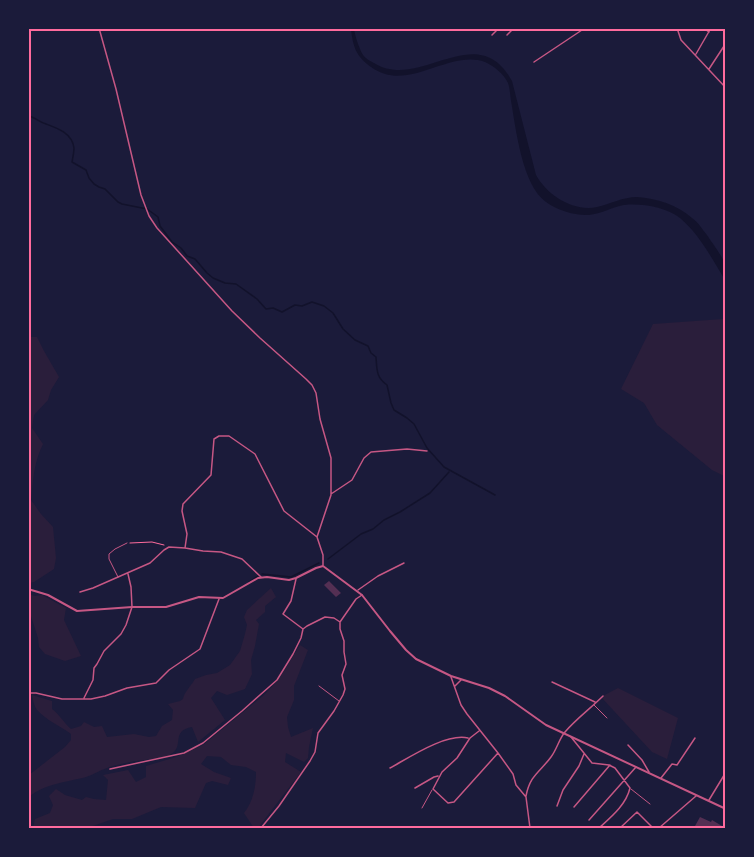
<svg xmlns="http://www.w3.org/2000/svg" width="754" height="857" font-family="Raleway,sans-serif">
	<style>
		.green { fill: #2a1e3b }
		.water { fill: #12122b }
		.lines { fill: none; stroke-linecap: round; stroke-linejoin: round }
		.stream { stroke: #12122b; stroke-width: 1.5 }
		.building { fill: #542f53 }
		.path { stroke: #ff6b9d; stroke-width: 1 }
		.service { stroke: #c65784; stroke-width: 1 }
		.minor { stroke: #c65784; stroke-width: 1.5 }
		.tertiary { stroke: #c65784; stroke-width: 2 }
		.neatline { fill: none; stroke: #ff6b9d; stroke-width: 2 }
	</style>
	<rect width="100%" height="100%" fill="#1b1b3a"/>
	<!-- green -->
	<path class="green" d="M725,317l1,158 -2,1 -12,-6 -55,-45 -13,-22 -23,-14 32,-65 70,-5z
		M29,337h8l7,14 15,26 -8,13 -3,10 -14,15 -2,13 11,16c-9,18 -10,36 -12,56l10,14 12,13 3,31 -2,11 -20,13 -5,1z
		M271,588l5,9 -11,9v6l-9,8 3,4 -4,22 -4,14 1,14 -7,15 -18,6 -10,-4 -6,7 14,22 -27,22 -6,-15c-22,4 -7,19 -21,27 -7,5 -32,6 -41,8 -8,2 -16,3 -23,6 -7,2 -14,7 -21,9 -19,5 -42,7 -57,20v-22l36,-28 6,-7v-6c-11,-8 -25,-14 -34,-24 -3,-4 -4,-10 -5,-15l20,6v8c8,6 12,14 19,20l10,-3 3,-4 10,5 8,-1 5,11 27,-3 15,3 7,-1 6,-10 10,-6 1,-10 -5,-6 12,-3 3,-2c1,-7 9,-14 12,-20l11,-4 11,-2 13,-8 10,-14 5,-17 2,-9 -3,-8 3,-7z
		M28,594l7,2 7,-1 24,13 -2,12 17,36 -16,5 -20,-7 -6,-7 -1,-9 -9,-28z
		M300,645l8,5 -14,36v14l-7,17 1,10 3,10 22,-9 -4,19 -1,11 -4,4 -18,-9 -1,9 16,10 -43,56h-4l-10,-15c9,-11 12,-26 12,-41l-10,-5 -15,-2 -10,-8 -14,-1 -6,8 13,8 17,6 -3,7 -16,-4 -6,2 -11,25 -34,-1 -29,12h-19l-26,9h-54l2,-9 15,-6 3,-8 -4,-9 7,-7 9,6 17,5 4,-3 8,2 12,1 2,-20 -5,-5 25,-5 8,12 10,-5v-11l30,-9 27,-12 61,-50 15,-16z
		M618,688l60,30 -11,41 -15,-7 -51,-55z"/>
	<!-- water -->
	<path class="water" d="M351,29h3c1,7 5,19 9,26 2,3 7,6 11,8 46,29 103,-46 138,18l24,94c11,20 37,37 61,32 13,-3 26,-10 40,-10 19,1 41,8 55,21 6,4 10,11 15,17 5,8 17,23 19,32 0,4 -1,9 -1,13 -13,-21 -25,-45 -45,-62 -14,-11 -39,-15 -56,-13 -12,2 -23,9 -35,10 -14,1 -32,-5 -43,-13 -24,-17 -30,-73 -35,-101 -1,-6 -1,-12 -3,-18 -4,-9 -14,-17 -23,-21 -37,-13 -77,32 -114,5 -15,-11 -18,-20 -20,-38z"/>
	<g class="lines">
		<!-- stream -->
		<path class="stream" d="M28,116c7,1 11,6 18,8 11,4 26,9 28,24 0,4 -1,9 -2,14l14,8 3,8 5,6 5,3 6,2 13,13 4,2 25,5 7,5 4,3 2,9 12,16 9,6 6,8 8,3 12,14 6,5 12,5 11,1 21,15 9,10 7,-1 9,4 13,-7 7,1 10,-4 12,4 9,7 10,16 12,11 13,6 3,7 5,4c1,13 0,20 11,28l4,18 3,7 13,8 7,6 13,24 17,19 51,28
			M328,559l33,-25 12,-5 11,-9 16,-8 30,-19 19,-21
			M262,574l29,3 28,-14
			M249,582l9,-6"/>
	</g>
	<!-- building -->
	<path class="building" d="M329,581l12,12 -5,4 -12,-12z
		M700,817l11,5 1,-2 10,6 -1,2h-15l-5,-2 -1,2 -5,-2z"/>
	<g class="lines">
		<!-- path -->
		<path class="path" d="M130,543l22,-1 12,3"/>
		<!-- service -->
		<path class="service" d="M118,577l-9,-18v-5l6,-5 12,-6
			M319,686l20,15
			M594,705l13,13
			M631,789l19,15
			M422,808l10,-18"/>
		<!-- minor -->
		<path class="minor" d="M99,28l17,61 25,106 8,21 8,12 75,83 28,27 46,41 6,6 4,8 4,26 11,39v37l-14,42
			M677,28l4,12 45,48
			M703,28l6,4
			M492,35l7,-7
			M507,35l7,-7
			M696,54l15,-26
			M534,62l51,-34
			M709,69l17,-26
			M331,494l21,-14 12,-22 7,-6 36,-3 20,2
			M185,548l2,-14 -5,-23 1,-7 28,-29 3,-36 5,-3h10l26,18 29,57 33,26 6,18v10
			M296,579l-5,22 -8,13 20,15
			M358,590l20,-14 26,-13
			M80,592l13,-4 57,-25 14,-13 5,-3 16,1 18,3 18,1 21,7 19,18
			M451,677l10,28 6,9 31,39 15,21 3,11 10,12 4,31
			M552,682l43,20
			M455,686l6,-6
			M28,693h8l26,6h29l14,-3 22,-8 29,-5 13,-13 31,-21 19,-50
			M84,698l9,-18 1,-12 3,-4 7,-13 17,-17 5,-9 6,-18 -1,-20 -3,-13
			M479,731l-9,7 -13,20 -15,14 -9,17 15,14 6,-1 44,-49
			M571,737l21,26 17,2 6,3 15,20c-4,17 -19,29 -31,40
			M628,745l14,15 7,12
			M390,768c20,-11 56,-35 78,-30
			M110,769l74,-16 19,-10 39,-32 35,-31 16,-26 8,-16 2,-9 4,-3 18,-9 9,1 6,4
			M661,778l11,-14 5,1 18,-27
			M415,788l19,-11 4,-1
			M526,796c4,-21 14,-24 25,-39 6,-8 8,-18 14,-25 10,-12 26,-24 38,-36
			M709,800l17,-28
			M557,806l6,-16 16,-24 5,-12
			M574,807l36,-42
			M589,820l47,-53
			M261,828l18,-22 31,-45 5,-9 3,-19 16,-22 9,-16 2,-6 -3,-14 4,-11 -2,-12v-11l-4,-12v-7l16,-23 6,-4
			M620,828l17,-16 16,16
			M659,828l37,-32"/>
		<!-- tertiary -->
		<path class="tertiary" d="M28,589l20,6 29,16 55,-4h34l33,-10 24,1 35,-20 9,-1 22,3 7,-2 20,-10 7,-2 39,29 28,36 16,19 10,9 35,17 38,12 16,8 41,29 180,84"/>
	</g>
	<!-- border -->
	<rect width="754" height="857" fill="none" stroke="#1b1b3a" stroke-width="60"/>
	<rect x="30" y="30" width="694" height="797" class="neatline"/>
</svg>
